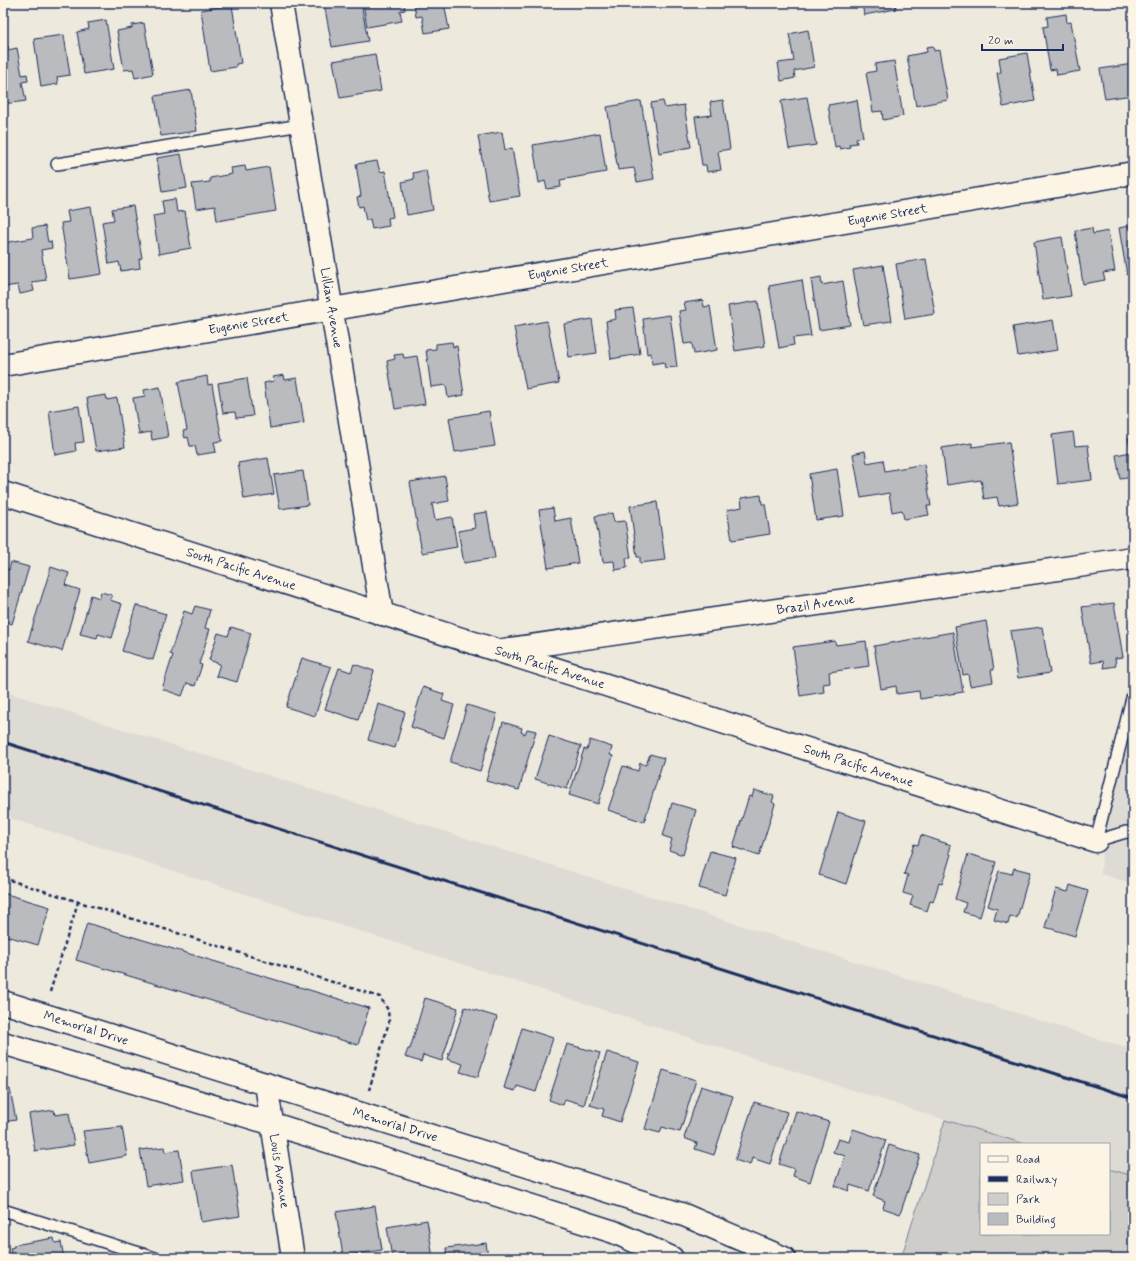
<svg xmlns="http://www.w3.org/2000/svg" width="1136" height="1261" font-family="Mynerve,sans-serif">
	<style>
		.built { fill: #dedbd4 }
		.green { fill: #cfcdca; stroke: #757e94 }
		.building { fill: #babbbe; stroke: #1b2f5e }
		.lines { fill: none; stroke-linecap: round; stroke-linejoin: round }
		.service-casing { stroke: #1b2f5e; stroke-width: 14 }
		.minor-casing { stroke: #1b2f5e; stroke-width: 25 }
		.secondary-casing { stroke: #1b2f5e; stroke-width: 25 }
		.path { stroke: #1b2f5e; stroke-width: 2.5; stroke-dasharray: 4 3; stroke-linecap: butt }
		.service { stroke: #fcf5e5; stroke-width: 11 }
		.minor { stroke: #fcf5e5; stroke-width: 22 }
		.secondary { stroke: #fcf5e5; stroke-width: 22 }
		.rail { stroke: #1b2f5e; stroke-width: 3 }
		.labels { text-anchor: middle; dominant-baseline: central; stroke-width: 3; stroke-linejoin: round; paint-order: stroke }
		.street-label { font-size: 13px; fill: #1b2f5e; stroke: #fcf5e5 }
	</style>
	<rect width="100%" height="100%" fill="#eee9dd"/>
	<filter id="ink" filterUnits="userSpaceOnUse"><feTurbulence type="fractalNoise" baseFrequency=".025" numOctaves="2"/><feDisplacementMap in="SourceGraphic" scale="8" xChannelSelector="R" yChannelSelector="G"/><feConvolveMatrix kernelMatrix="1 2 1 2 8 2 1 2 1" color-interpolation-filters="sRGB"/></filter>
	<g filter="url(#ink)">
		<!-- built -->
		<path class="built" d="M1133,669v215l-32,-10 1,-23 -7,-38z
			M3,691l1130,359v126l-24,-7v-25h-84l-80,-24 -942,-304z"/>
		<!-- green -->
		<path class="green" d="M945,1120l80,24h-44v90h128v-65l24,7v82h-232z"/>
		<!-- building -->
		<path class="building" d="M324,3h37l7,38 -36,6z
			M363,3h41l1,7 -5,1 2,10 -35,6z
			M414,3h30l5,26 -24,4 -3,-17 -6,1z
			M862,3h33l1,6 -32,6z
			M232,5l9,58 -5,1v3l-26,4 -9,-61z
			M1066,14l1,9 4,-1 9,49 -23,4 -1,-6 -6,1 -7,-43 5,-1 -1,-9z
			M106,20l8,49 -30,5 -7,-42 12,-3 -1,-6z
			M144,23l9,51 -18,4 -2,-9 -9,1 -7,-39 15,-3v-3z
			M808,30l6,37 -20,4 1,7 -14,3 -3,-18 16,-2 -5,-27z
			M64,35l6,40 -13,2 1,7 -17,3 -7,-48z
			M8,46v4l9,-2 5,27 5,-1 1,7 -6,1 4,19 -23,3v-57z
			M933,46l1,5 5,-1 9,50 -32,6 -9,-50 20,-4 -1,-5z
			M1027,53l8,48 -32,6 -6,-34 4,-1 -2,-14z
			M375,54l6,37 -41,7 -7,-37z
			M894,61l9,55 -20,4 -1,-9 -9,1 -7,-39 10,-2 -1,-7z
			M1133,64v31l-28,4 -5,-30z
			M191,90l6,41 -36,5 -6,-40z
			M807,97l9,48 -27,4 -8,-48z
			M723,100l7,49 -12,2 3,19 -14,2 -1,-7h-4l-7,-48 17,-2 -2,-13z
			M857,100l6,37 -7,1 1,5 -8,1 1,3 -10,2 -1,-3 -4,1 -7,-42z
			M641,101l13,78 -17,3 -3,-14 -16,2 -11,-63z
			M663,101l2,7 19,-3 7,42 -32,6 -8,-50z
			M502,132l3,18 7,-2 8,48 -31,5 -11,-65z
			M600,133l6,39 -46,8 1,7 -14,2 -2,-8 -6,2 -6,-38z
			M181,154l6,34 -25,4 -5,-34z
			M377,161l3,11 5,-1 8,46 -5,1 1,8 -17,3 -2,-10 -4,2 -3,-15 -4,1 -2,-10 4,-1 -5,-32z
			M245,166l1,5 23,-4 7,44 -59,10 -2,-15 -19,3 -4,-25 18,-2v-4l22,-4 -1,-6z
			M426,170l7,40 -26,5 -5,-33 12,-3 -1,-6z
			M175,199l2,13 8,-1 6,37 -32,6 -6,-38 11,-2 -2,-13z
			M133,206l9,52 -3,1 1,9 -19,3 -2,-9 -10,2 -7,-42 12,-2 -2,-11z
			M91,207l11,67 -32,5 -9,-56 8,-1 -2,-11z
			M1133,225v49l-6,1 -8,-47z
			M45,226l3,16 3,-1 1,7 -11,2 5,30 -14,2 2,9 -14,3 -2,-9 -15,2v-44l30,-5 -1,-10z
			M1092,228l1,6 15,-3 7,40 -12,2 2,7 -22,4 -8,-53z
			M1062,237l9,59 -28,4 -9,-58z
			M926,259l9,55 -30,5 -9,-55z
			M883,265l9,56 -29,4 -10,-55z
			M821,277l1,8 21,-4 7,44 -31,5 -8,-51z
			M802,280l9,56 -18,2 1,7 -15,3 -10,-62z
			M703,300l1,7 6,-1 7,44 -23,4 -2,-11 -8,1 -5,-33 7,-1 -2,-7z
			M758,301l7,45 -30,5 -7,-45z
			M633,308l7,46 -29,5 -5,-38 10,-2 -1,-9z
			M670,315l7,52 -12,1 -1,-6 -12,2 -1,-11 -4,1 -4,-35z
			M592,319l5,34 -28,4 -5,-33z
			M1053,320l5,30 -40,6 -5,-29z
			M547,321l12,62 -33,6 -12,-62z
			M452,342l1,5 4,-1 7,49 -16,3 -2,-13 -15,2 -5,-37 10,-1v-5z
			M403,354l1,4 13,-2 8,48 -30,5 -8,-48 8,-2 -1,-4z
			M284,375l1,5 12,-2 7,45 -34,5 -6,-45 10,-2 -1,-4z
			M207,376l1,9 4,-1 10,57 -8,1 2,10 -19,3 -2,-9h-5l-2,-9 -3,1 -2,-7 4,-1 -9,-48z
			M247,378l6,38 -17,2 -1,-6 -12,1 -5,-30z
			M160,387l8,50 -16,3 -1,-8 -12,2 -6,-36 12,-2 -1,-6z
			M106,395l1,5 10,-2 8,49 -29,4 -9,-53z
			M79,406l5,36 -9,1 1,8 -21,4 -6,-44z
			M489,411l6,35 -40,6 -6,-34z
			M1073,432l2,14 13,-1 4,35 -34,4 -6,-49z
			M1133,437v40l-13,2 -4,-24 15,-3 -3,-14z
			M1009,442l9,61 -19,3 -2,-9 -13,2 -3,-19 -34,5 -5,-37 30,-5v4z
			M865,451l2,12 16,-3 2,11 39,-7 7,42h-4l2,9 -25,4 -2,-9 -10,2 -3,-19 -28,5 -8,-44z
			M268,458l6,36 -30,5 -6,-36z
			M837,469l7,47 -28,4 -7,-46z
			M303,471l5,34 -28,4 -6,-34z
			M445,476l4,25 -17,3 3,16 17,-3 5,30 -35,6 -12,-71z
			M761,495l1,9h3l5,30 -38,6 -5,-30 15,-3 -1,-9z
			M657,502l8,58 -25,3v-6h-3l-7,-51z
			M553,508l2,13 16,-3 7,45 -30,5 -9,-58z
			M487,512l8,46 -31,5 -6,-32 17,-3 -2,-14z
			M612,513l2,9 11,-1 6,37h-5l1,10 -12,2 -1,-9 -11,1 -8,-46z
			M11,562l18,5 -17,57 -9,-3v-47l2,-6 4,2z
			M51,567l18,6 -4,12 15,5 -18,61 -34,-10z
			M101,592l11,3 -2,5 12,4 -10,34 -14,-4 -1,4 -17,-4 11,-39 8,3z
			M1114,603l9,54 -8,1 1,8 -12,2 -1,-7 -12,2 -9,-56z
			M136,605l30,9 -13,46 -31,-9z
			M195,606l15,4 -5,18 5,1 -11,35 3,1 -7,21 -8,-3 -5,13 -20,-7 11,-34 -3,-1 14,-43 8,3z
			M986,621l8,49h-3l2,12 -23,4 -2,-12 -5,1 -8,-48z
			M231,627l20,6 -14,49 -21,-6 4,-12 -11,-4 9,-27 10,3z
			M1042,627l8,46 -32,5 -8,-47z
			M953,632l10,60 -43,7 -1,-8 -22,3 -1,-8 -15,3 -7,-43z
			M835,641l1,4 30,-4 3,25 -40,6 1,11 -7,1 1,8 -24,4 -7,-49z
			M302,658l29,9 -16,49 -29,-9z
			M354,664l20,7 -16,49 -33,-11 14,-41 12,4z
			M423,687l21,7 -2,7 12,4 -10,33 -33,-11z
			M378,704l27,8 -10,36 -27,-8z
			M467,705l30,9 -17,57 -30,-9z
			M503,722l19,6 -1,4 4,2 2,-5 9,2 -17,59 -33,-9z
			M549,736l32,10 -14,43 -32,-10z
			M590,740l22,7 -2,8 3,1 -15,48 -29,-9 15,-46 3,1z
			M650,754l14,4 -20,64 -36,-12 15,-44 15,5 2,-8 6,2z
			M754,790l20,6 -2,6 3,2 -16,52 -26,-9 16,-51 3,1z
			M672,803l24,7 -13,45 -14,-5 3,-11 -9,-3z
			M838,812l28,9 -20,63 -27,-9z
			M921,835l30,10 -2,8 2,1 -9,30 -3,-1 -6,19 -3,-1 -3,10 -17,-6 3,-9 -10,-3 5,-18 -4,-1 10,-30 4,1z
			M710,851l26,7 -11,37 -26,-7z
			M968,854l28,8 -16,55 -17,-5 3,-9 -11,-4z
			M1014,868l16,4 -13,46 -7,-2 -2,8 -14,-4 3,-11 -9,-3 11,-35 13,3z
			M1070,885l18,6 -13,45 -30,-9 11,-38 12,3z
			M3,893l47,14 -12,38 -35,-10z
			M87,923l282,85 -11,37 -282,-85z
			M425,998l33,10 -16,53 -19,-6 -2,7 -16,-5 3,-8h2z
			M465,1007l32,10 -19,60 -18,-5 3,-8 -16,-5z
			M522,1028l31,10 -17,54 -19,-6 -2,5 -11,-3z
			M567,1044l33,9 -16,52 -19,-6 -2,6 -14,-5z
			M607,1052l32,10 -19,60 -18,-6 2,-7 -14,-4z
			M663,1070l33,10 -16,52 -18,-5 -2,6 -15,-4z
			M701,1086l32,10 -19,59 -19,-6 2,-6 -13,-5z
			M10,1089l6,31 -13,2v-32z
			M754,1102l33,10 -17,52 -18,-6 -2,7 -15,-5z
			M54,1110l1,5 14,-2 5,32 -39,6 -6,-37z
			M796,1111l33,11 -19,60 -17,-6 2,-7 -16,-5z
			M122,1127l5,29 -38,7 -6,-32z
			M853,1129l33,11 -17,51 -19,-6 -1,6 -14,-5 10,-30 -12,-4 5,-13 11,3z
			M889,1145l31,10 -20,59 -17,-6 2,-7 -12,-5z
			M164,1147l1,5 14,-2 5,30 -38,6 -6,-36z
			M232,1165l8,51 -39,6 -8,-51z
			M375,1206l7,44 -39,6 -7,-44z
			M427,1220l6,38h-41l-5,-31z
			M54,1238l1,5 6,-1 3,16h-52l-2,-10 4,-1v-2z
			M486,1243l2,15h-40l-2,-10z"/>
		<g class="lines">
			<!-- service casing -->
			<g class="service-casing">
				<path id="service" d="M57,164l244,-39
					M1096,841l37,-147
					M1096,841l30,-9 7,1
					M3,1210l152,48"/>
			</g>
			<!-- minor casing -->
			<g class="minor-casing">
				<g id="minor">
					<path id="s1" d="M281,3l101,611"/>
					<path id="s2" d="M3,365l1130,-192"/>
					<path id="s3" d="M3,493l1093,348"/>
					<path id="s4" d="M503,650l630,-92"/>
					<path id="s5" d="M266,1084l27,174"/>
				</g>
			</g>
			<!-- secondary casing -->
			<g class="secondary-casing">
				<g id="secondary">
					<path id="s6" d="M3,1002l681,213 100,43"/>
					<path d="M3,1043l270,81 341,108 58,26"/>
				</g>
			</g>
			<!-- path -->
			<path class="path" d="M3,878l377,119 8,13 1,12 -20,68
				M50,992l28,-90"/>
			<!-- service -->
			<use href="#service" class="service"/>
			<!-- minor -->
			<use href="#minor" class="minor"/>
			<!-- secondary -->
			<use href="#secondary" class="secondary"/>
			<!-- rail -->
			<path class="rail" d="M3,742l1130,356"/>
		</g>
	</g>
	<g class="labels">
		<!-- street labels -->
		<g class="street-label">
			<text stroke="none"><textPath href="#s2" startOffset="897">Eugenie Street</textPath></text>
			<text stroke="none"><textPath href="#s2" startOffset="573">Eugenie Street</textPath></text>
			<text stroke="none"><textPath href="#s1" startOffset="309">Lillian Avenue</textPath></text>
			<text stroke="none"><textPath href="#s2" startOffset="249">Eugenie Street</textPath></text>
			<text stroke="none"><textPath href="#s3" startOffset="250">South Pacific Avenue</textPath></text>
			<text stroke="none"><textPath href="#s4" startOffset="316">Brazil Avenue</textPath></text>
			<text stroke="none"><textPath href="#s3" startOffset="574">South Pacific Avenue</textPath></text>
			<text stroke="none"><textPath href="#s3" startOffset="898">South Pacific Avenue</textPath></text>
			<text stroke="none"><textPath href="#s6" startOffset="87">Memorial Drive</textPath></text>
			<text stroke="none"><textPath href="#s6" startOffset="411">Memorial Drive</textPath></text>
			<text stroke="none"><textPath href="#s5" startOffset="88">Louis Avenue</textPath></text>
		</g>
	</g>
	<!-- margin -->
	<rect width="1136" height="1261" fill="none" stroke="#fcf5e5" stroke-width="16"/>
	<rect x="8" y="8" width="1120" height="1245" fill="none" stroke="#1b2f5e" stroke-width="1.5" filter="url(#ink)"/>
	<!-- legend -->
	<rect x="980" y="1143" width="130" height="92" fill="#fcf5e5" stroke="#a2a6af"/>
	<rect x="988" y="1156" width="20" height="6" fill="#fcf5e5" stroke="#a2a6af"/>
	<text x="1016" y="1163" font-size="12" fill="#1b2f5e">Road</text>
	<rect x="988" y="1176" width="20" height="6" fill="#1b2f5e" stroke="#a2a6af"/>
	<text x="1016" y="1183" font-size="12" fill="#1b2f5e">Railway</text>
	<rect x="988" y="1193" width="20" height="12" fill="#cfcdca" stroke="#a2a6af"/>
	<text x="1016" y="1203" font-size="12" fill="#1b2f5e">Park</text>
	<rect x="988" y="1213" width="20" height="12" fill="#babbbe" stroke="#a2a6af"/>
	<text x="1016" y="1223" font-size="12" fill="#1b2f5e">Building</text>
	<!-- scale -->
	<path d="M982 44v6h81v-6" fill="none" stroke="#1b2f5e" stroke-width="2"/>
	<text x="988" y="44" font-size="12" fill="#1b2f5e" stroke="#fcf5e5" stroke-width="3" paint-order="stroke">20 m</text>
</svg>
